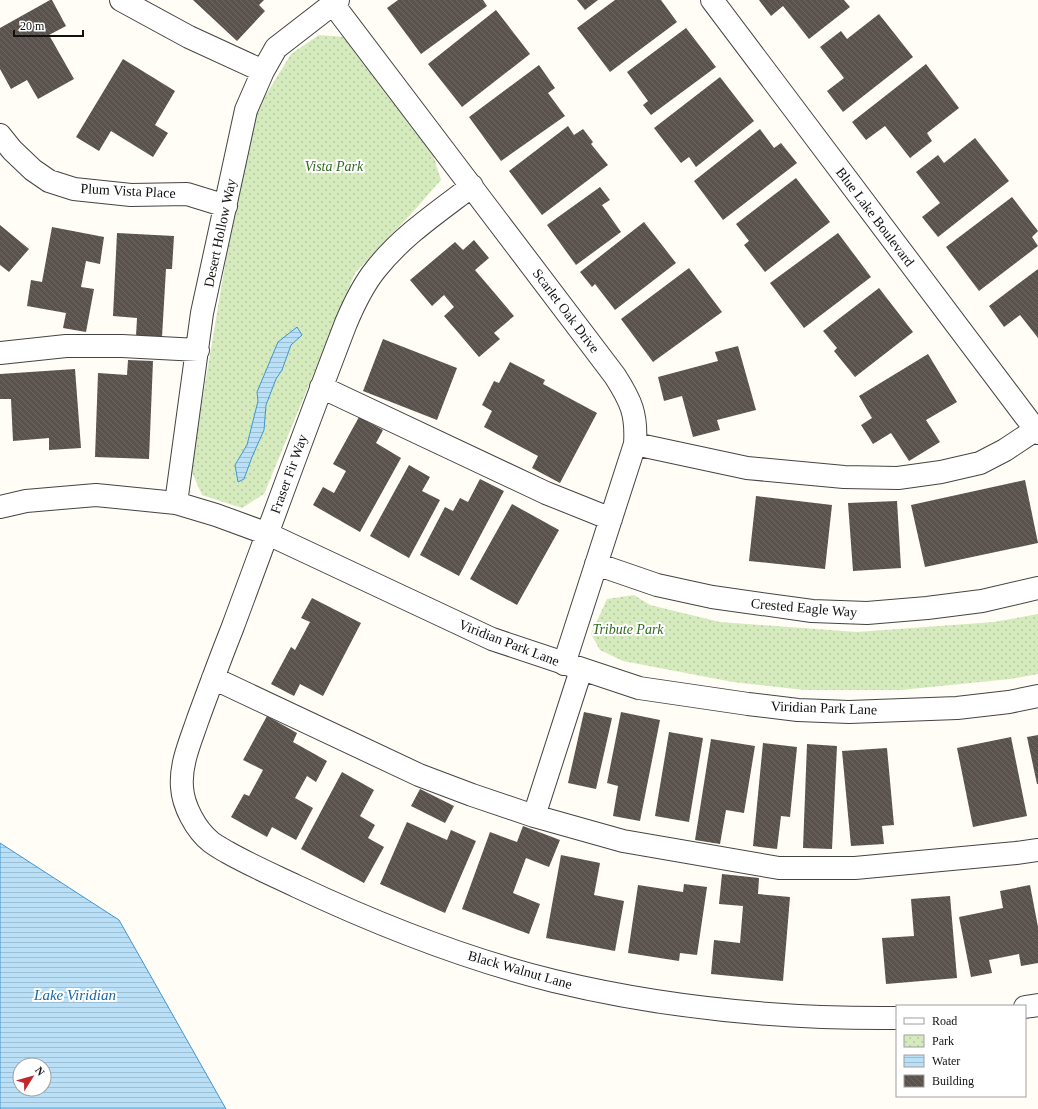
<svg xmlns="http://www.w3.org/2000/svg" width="1038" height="1109" font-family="Georgia,serif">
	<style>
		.park { fill: url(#park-dots) }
		.water { fill: url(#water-rules); stroke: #3f96cf; fill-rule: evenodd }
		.building { fill: url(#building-back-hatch) }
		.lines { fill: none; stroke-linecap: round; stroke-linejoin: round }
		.minor-casing { stroke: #444; stroke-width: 24 }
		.minor { stroke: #fff; stroke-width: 22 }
		.labels { text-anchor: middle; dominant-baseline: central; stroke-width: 4; stroke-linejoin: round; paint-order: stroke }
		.park-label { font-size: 14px; font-style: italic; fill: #2f6b1f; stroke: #fff }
		.street-label { font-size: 14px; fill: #111; stroke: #fff }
		.water-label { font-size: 15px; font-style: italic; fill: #1768a6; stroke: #fff }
	</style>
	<defs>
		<pattern id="park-dots" width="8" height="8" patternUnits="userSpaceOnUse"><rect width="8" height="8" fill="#d5ebbd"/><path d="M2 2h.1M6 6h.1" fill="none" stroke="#b6c8a1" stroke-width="1.8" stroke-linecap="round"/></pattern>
		<pattern id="water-rules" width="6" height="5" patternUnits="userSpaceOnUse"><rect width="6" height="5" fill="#b9e0f7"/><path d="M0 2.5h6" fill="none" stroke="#9ebfd3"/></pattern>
		<pattern id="building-back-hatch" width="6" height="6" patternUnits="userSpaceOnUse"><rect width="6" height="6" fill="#5a524d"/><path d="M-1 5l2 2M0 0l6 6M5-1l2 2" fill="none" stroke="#6d6662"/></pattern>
	</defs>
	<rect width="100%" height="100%" fill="#fffdf5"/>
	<!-- park -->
	<path class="park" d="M319,35l26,2 84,105 12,38 -30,34 -56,59 -91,221 -22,14 -40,-13 -12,-27 2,3 8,-57 41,-244 18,-64 32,-52z
		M634,595l16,10 70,17 137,10 137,-10 44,-8v60l-28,5 -109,11h-97l-71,-8 -110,-21 -23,-11 -9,-16 16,-35z"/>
	<!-- water -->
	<path class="water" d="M297,327l5,8 -11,10 -9,25 -6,9 -10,26 -2,25 -12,27 -8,22 -6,3 -3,-17 12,-20 11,-44 -1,-9 21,-50z
		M0,843l119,77 107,189h-226zM20,1065h24v24h-24z"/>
	<!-- building -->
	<path class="building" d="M50,0h2l14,26 -17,9 25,44 -36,20 -11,-19 -16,9 -11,-20v-41z
		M193,0h71l-5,5 6,6 -28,30z
		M398,0h85l4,6 -66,48 -34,-46z
		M577,0h21l-13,10z
		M615,0h46l16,22 -67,50 -33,-44z
		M759,0h85l6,7 -41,32 -26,-33 -12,10z
		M496,10l34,44 -68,53 -34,-43z
		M879,14l34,43 -70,55 -16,-21 17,-13 -24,-31 21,-16 6,8z
		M686,28l30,39 -65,48 -8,-10 5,-4 -21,-29z
		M123,59l52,32 -20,34 13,8 -15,24 -42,-26 -12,20 -23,-14z
		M926,64l33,44 -32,25 5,8 -22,17 -25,-32 -19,14 -14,-18z
		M539,65l16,23 -7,5 17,23 -64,45 -32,-44z
		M720,77l34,44 -58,46 -7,-10 -8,6 -27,-35z
		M568,126l6,9 9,-6 10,13 -2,2 17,21 -66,50 -33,-44z
		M760,129l14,19 7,-5 16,20 -74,57 -29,-39z
		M975,138l34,43 -71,56 -16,-20 18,-14 -24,-31 22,-17 6,8z
		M796,178l34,44 -65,50 -21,-27 5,-4 -13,-17z
		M600,187l10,13 -8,5 19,27 -45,33 -29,-40z
		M1012,197l26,34 -6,6 6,9 -59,45 -33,-44z
		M644,222l32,41 -61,47 -20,-26 -3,3 -12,-15z
		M0,225l29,24 -20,23 -9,-7z
		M52,227l52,10 -4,27 -14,-3 -5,26 13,2 -8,43 -23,-4 3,-15 -39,-7 4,-26 11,2z
		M117,233l57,3 -2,33h-6l-4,68 -26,-1 1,-18 -24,-2z
		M838,233l33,44 -67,51 -34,-45z
		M474,240l15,18 -14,12 39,46 -20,17 6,6 -21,18 -35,-41 10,-9 -10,-12 -12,11 -22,-26 45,-38 8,8z
		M689,268l33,44 -69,50 -32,-43z
		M1038,269v69l-18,-23 -16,12 -15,-21z
		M879,288l34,44 -58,45 -21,-26 3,-3 -14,-17z
		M383,339l74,29 -20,52 -74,-29z
		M738,346l18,64 -39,10 3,10 -27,7 -11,-41 -18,5 -6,-24 60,-16 -3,-9z
		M928,354l29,48 -31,18 14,22 -31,19 -18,-28 -18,11 -12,-19 11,-7 -13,-22z
		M128,360l25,1 -4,98 -54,-2 3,-84 29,2z
		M510,362l35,18 -2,4 54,29 -37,70 -28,-15 6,-12 -54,-29 8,-16 -10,-6 12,-24 5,2z
		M75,369l6,79 -32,2v-12l-36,3 -2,-42h-11v-25z
		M359,417l24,13 -7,13 25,15 -41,74 -47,-27 10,-18 11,6 12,-22 -13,-7z
		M409,465l21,12 -8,14 18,9 -31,58 -39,-22z
		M480,479l24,12 -45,85 -39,-21 25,-48 8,4 7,-13 8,4z
		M1025,480l13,63 -113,24 -14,-62z
		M756,496l76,9 -7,64 -76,-8z
		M897,501l4,67 -48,3 -5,-68z
		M512,504l47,26 -42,75 -47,-26z
		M312,598l49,25 -38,73 -23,-12 -6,12 -23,-12 20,-37 4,3 15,-28 -9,-4z
		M584,712l28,6 -16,71 -28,-6z
		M621,712l39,8 -20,101 -27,-5 5,-30 -11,-3z
		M267,716l30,17 -4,9 34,19 -11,21 -9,-6 -12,22 18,10 -17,32 -24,-13 -5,10 -36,-20 13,-23 5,2 14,-26 -20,-10z
		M669,732l34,6 -14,84 -34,-6z
		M1038,735v49h-1l-10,-47z
		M1011,737l16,79 -54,11 -16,-79z
		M711,739l44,7 -11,67 -18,-3 -6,34 -25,-4z
		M763,743l34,4 -7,70 -9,-1 -4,33 -24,-3z
		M807,744l30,2 -5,103 -29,-1z
		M887,748l7,77 -12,1 2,18 -33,2 -9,-95z
		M342,772l32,18 -14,26 15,9 -7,13 16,9 -20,36 -63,-34z
		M420,789l34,17 -9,17 -34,-17z
		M407,822l40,18 4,-10 25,11 -31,72 -65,-29z
		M523,826l37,14 -11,27 -23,-9 -13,35 27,11 -11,30 -67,-25 28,-77 27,10z
		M561,855l39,8 -6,32 30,6 -9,50 -69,-13z
		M722,874l37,4 -1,16 32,3 -7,84 -72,-7 3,-34 26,3 3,-37 -24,-2z
		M684,884l23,3 -10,68 -17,-2 -1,8 -51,-8 10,-68 45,7z
		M1030,885l8,42v36l-17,3 -2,-12 -30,6 3,13 -21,4 -12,-60 44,-9 -3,-17z
		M950,896l7,82 -71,6 -4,-46 32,-2 -3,-37z"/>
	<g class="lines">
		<!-- minor casing -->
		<g class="minor-casing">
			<path id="minor" d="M121,0l68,37 74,34
				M712,0l326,433
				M333,4l282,372c16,25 22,38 20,68l-71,220
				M0,135l12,15 21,20 16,11 25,8 57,6 56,-1 39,12
				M472,186c-34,26 -70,50 -96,83 -13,16 -22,35 -30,54 -39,101 -76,204 -114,306 -12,30 -23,60 -34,90 -7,21 -18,45 -16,68 1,19 14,43 29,55 5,4 11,7 16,10 23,13 46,23 69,34 83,39 169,73 258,95 112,27 228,38 343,37
				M0,353l66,-7h56l76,4
				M321,387l225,106 65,26
				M635,444l112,24 97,9 54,1 43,-6 39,-9 25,-13 30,-20
				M176,503l26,-190 44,-203 17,-39 13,-23 62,-48
				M0,507l26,-6 70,-6 80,8 40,12 52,19 224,105 147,49 109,16 50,6 51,2 108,-4 52,-6 29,-6
				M596,564l61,21 55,12 100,14 55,2 60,-5 55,-7 56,-13
				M213,678l206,97 53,20 62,21 89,25 156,27h76l161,-15 22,-3
				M534,816l47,-146
				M1025,1007l13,-2"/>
		</g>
		<!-- minor -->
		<use href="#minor" class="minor"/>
	</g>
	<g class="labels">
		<!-- park labels -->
		<g class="park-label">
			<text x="334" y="166">Vista Park</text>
			<text x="628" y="629">Tribute Park</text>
		</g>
		<!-- street labels -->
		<g class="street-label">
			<text transform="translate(128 191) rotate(3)">Plum Vista Place</text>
			<text transform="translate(875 217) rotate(53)">Blue Lake Boulevard</text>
			<text transform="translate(220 233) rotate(-78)">Desert Hollow Way</text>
			<text transform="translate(566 311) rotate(53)">Scarlet Oak Drive</text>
			<text transform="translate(289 474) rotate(-70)">Fraser Fir Way</text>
			<text transform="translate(804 608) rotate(5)">Crested Eagle Way</text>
			<text transform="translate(509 643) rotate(21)">Viridian Park Lane</text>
			<text transform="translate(824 708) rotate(2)">Viridian Park Lane</text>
			<text transform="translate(520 970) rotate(16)">Black Walnut Lane</text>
		</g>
		<!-- water labels -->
		<g class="water-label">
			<text x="75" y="995">Lake Viridian</text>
		</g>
	</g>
	<!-- legend -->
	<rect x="896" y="1005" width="130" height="92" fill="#ffffff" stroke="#a0a0a0"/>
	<rect x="904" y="1018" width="20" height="6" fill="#ffffff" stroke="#a0a0a0"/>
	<text x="932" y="1025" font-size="12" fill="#111111">Road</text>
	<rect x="904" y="1035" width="20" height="12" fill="url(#park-dots)" stroke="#a0a0a0"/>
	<text x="932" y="1045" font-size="12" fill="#111111">Park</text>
	<rect x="904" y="1055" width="20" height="12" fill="url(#water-rules)" stroke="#a0a0a0"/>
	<text x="932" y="1065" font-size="12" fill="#111111">Water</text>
	<rect x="904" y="1075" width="20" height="12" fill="url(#building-back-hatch)" stroke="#a0a0a0"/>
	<text x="932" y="1085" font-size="12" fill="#111111">Building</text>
	<!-- north arrow -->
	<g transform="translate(32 1077) rotate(53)"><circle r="19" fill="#ffffff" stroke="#a0a0a0"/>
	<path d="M0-3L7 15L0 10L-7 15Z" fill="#c4262e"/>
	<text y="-6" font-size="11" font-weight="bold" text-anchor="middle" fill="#111111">N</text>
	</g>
	<!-- scale -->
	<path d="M14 30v6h69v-6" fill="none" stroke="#111111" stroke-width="2"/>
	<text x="20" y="30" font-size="12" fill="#111111" stroke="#ffffff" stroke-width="3" paint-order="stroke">20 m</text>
</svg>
